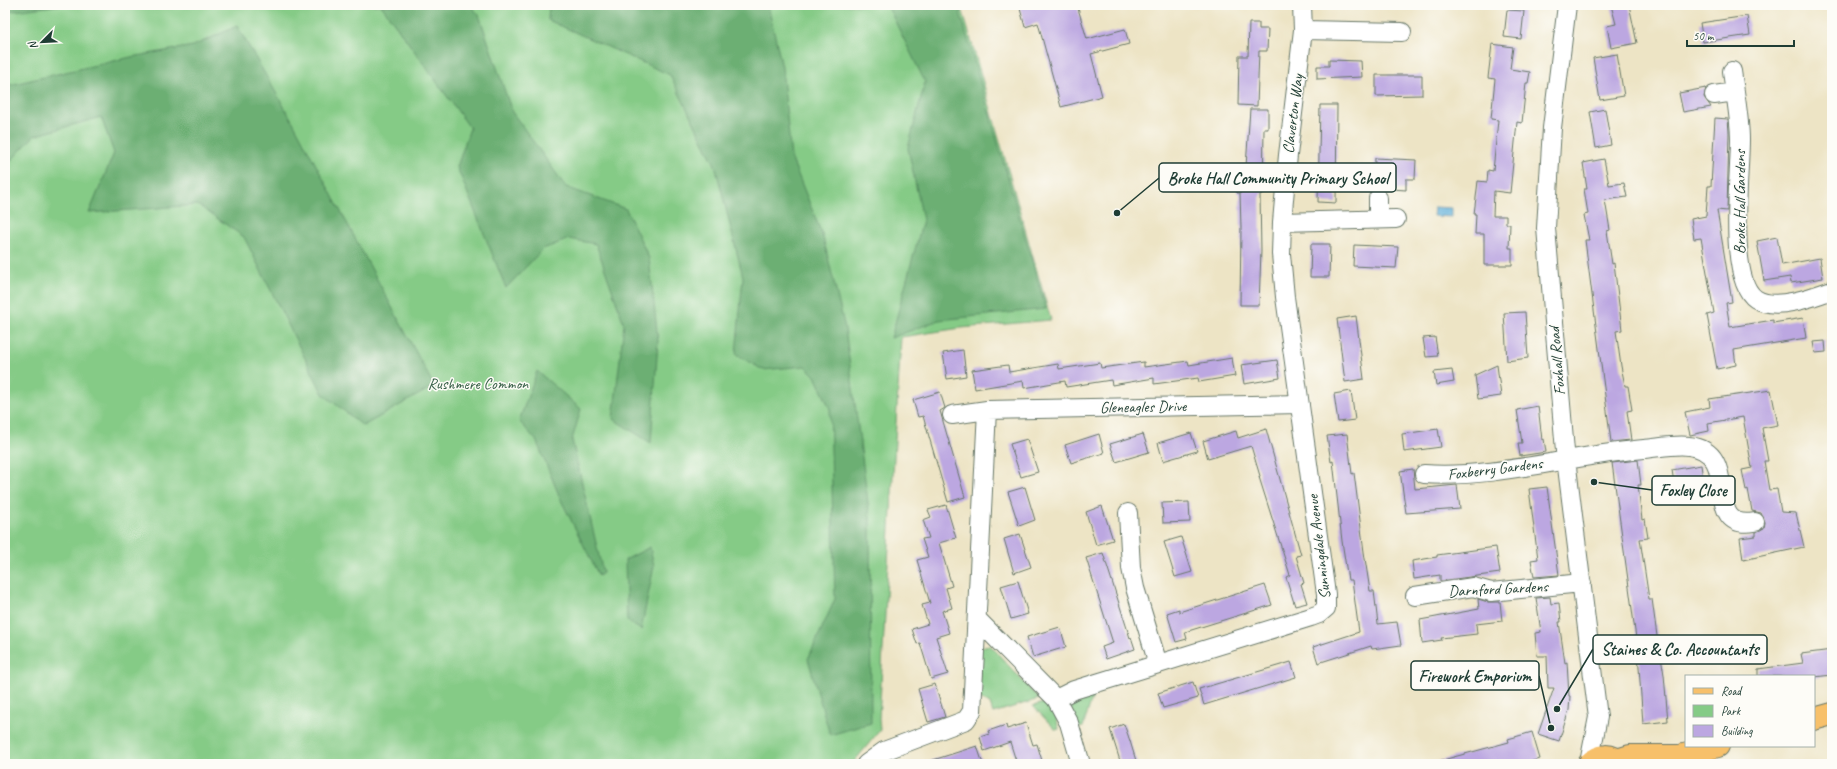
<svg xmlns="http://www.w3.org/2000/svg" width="1837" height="769" font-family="Caveat,sans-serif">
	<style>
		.green { fill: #85cb86; stroke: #52845d }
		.forest { fill: #6caf73; stroke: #467654 }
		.water { fill: #5eafd9; stroke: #3e7686 }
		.building { fill: #bca7e1 }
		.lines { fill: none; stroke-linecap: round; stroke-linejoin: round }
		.minor-casing { stroke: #677767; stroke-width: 20 }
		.major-casing { stroke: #677767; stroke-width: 24 }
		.minor { stroke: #fff; stroke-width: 18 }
		.major { stroke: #f7c06b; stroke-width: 22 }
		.labels { text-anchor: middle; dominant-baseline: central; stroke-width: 3; stroke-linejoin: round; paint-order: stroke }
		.street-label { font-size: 16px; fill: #1f3d34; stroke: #fdfcf7 }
		.park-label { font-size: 16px; fill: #386048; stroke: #fdfcf7 }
		.leader { fill: none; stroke: #1f3d34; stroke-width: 1.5 }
		.callout-dot { fill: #1f3d34; stroke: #fdfcf7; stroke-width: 1.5 }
		.callout { fill: #fdfcf7; stroke: #1f3d34; stroke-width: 1.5 }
		.callout-label { font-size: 17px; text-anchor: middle; font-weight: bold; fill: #1f3d34 }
	</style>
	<rect width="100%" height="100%" fill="#fdfcf7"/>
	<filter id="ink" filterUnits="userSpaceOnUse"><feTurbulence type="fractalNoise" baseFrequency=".025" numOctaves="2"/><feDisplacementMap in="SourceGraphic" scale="8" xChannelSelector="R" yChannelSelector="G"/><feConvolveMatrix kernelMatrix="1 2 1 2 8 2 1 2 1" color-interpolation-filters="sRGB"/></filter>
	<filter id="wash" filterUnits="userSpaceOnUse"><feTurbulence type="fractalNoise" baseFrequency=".012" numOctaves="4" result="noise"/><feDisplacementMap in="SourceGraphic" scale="16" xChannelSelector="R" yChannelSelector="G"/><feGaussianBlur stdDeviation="0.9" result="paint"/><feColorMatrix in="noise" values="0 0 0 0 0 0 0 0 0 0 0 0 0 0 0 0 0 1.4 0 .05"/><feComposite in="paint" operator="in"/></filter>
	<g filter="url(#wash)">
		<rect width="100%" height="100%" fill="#ede4c5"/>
		<!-- green -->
		<path class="green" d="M5,5h956l90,315 -90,8 -60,9 -22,382 1,11 -28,34h-847z
			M990,645l49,54 -46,14 -3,-9 -12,-7 2,-47 4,-4z
			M1094,692l-11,35 -5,1 -7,-20 2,-8z
			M1047,702l9,15 3,12 -3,1 -23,-24z"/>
		<!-- forest -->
		<path class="forest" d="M5,5h56l-56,7z
			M381,5h89l9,10 33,97 54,75 60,22 23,49 9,83 -7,102 -38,-24 11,-95 -28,-80 -27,-5 -26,10 -37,39 -49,-121 13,-39z
			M549,5h219l14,62 9,90 32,80 22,91 25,190 1,205 -41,12 -22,-76 27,-60 -5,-190 -15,-33 -10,-10 -42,4 -27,-16 7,-77 -28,-112 -45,-90 -122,-55z
			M887,5h71l88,304 -107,11 -48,18 32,-118 -15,-72 17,-66z
			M237,26l56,96 141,264 -71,40 -40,-32 -79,-157 -46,-32 -109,8 25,-60 -13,-36 -67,19 -29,31v-81l126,-29 62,-11z
			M537,371l44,38 -9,31 31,133 -4,3 -38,-76 -25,-60 -17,-19z
			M650,547l4,19 -13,64 -14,-9 -2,-61z"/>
		<!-- water -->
		<path class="water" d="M1434,207l18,1v9l-19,-1z"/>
		<g id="blocks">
			<!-- building -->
			<path class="building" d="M1019,5h58l10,34 38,-10 4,15 -38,10 11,42 -41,11 -23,-84 -13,4z
				M1611,5h18l8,38 -26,5 -4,-22 9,-2z
				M1507,10l17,1 -3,28 -17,-2z
				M1747,16l3,19 -47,7 -3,-19z
				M1249,23h10v6h9l-1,22h-8l-2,55 -19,-1 1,-49h9z
				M1492,44l21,3 -3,22 20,3 -2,11h-2l-4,40 -5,-1 -7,71 -16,-2 -1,25h13v8h4l-1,24h3v17h-28v-31h-9l1,-20h-2l4,-33 9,1 1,-12 5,1 5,-51 -7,-1 4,-40 -7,-1z
				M1617,54l7,42 -24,4 -7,-42z
				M1329,60l32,1 1,16 -45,2v-13h12z
				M1376,75h46v20l-46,1z
				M1706,88l-2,9 7,10 -28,5 -4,-19z
				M1320,105h17l-1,98 -18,-1z
				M1250,109h18v20h-4l-1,65h-3l1,57 -2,54h-19l1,-77 -1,-35h-3l1,-12h7z
				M1605,109l6,36 -15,3 -6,-36z
				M1715,118l13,1 1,13 -2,79 -10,-1 15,92 -6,1 4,24 43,-7v3l30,-5 3,20 -72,12 2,15 -19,4 -10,-54 7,-2 -13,-75 -7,1 -3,-20 15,-3 2,-30h3z
				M1375,158l41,2 -1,19h-9v11l-15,-1 1,-5 -18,-1z
				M1604,159l5,26 15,-2 3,14 -22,3 5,30 -3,1 5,33 2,-1 8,67 -6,1 5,35 4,20h3l4,24 -5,1 4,29 -20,2 -26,-202h4l-5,-25 4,-1 -4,-25h3l-4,-26z
				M1777,237l5,28 38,-7 3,20 -32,5 -1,-6 -26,4 -7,-40z
				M1311,244h19l-1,33h-19z
				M1354,245l44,2 -2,21 -43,-2z
				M1525,312l3,46 -21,3 -3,-48z
				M1356,316l8,63 -19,3 -8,-63z
				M1435,337l3,19 -12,1 -3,-19z
				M1825,341l1,11 -11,1 -2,-11z
				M963,350l3,26 -19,3 -4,-26z
				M1232,358l3,18 -36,6 -1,-4 -44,6v-6l-42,7 -1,-5 -45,7 -1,-6 -41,7 -1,-7 -48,8 -3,-19 36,-5 1,7 49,-8 1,5 41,-6 1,5 43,-6v5l44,-6 1,4z
				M1277,360l3,18 -36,6 -3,-19z
				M1497,365l4,31 -23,3 -3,-24z
				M1452,370l2,12 -18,3 -2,-13z
				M1771,390l7,35 -16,3 6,33h-4l5,29 8,-1 4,23 15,1 8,34 -61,13 -3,-22 16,-2v-4l8,-4 1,-6 -4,-9 -9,-2 -4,-22 -2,1 -4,-20 10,-2 -9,-51 -35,6 1,8 -19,4 -5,-23 25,-5 -1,-8z
				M1351,391l4,29 -17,2 -4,-28z
				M940,392l5,16 -5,3 25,86 -17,5 -25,-86 -5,1 -5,-17z
				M1538,406l4,34 2,-1 2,13 -26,4 -2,-13h4l-5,-33z
				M1266,429l35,126 -5,1 8,27 -3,1 6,19 -12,3 -9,-29 4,-2 -31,-98 1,-1 -9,-30 -43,13 -5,-18 33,-10 2,7z
				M1438,429l3,18 -37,5 -2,-18z
				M1191,433l6,18 -34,10 -5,-18z
				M1099,434l5,19 -33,10 -6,-18z
				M1143,434l6,18 -33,10 -6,-18z
				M1347,434l5,40 2,-1 10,79 6,39h4l4,33 19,-2 4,23 -29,4 -1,-3 -53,17 -5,-16 46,-15 -7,-52h-4l-6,-39 -9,-80 -2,1 -4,-26z
				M1027,439l11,33 -17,5 -11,-33z
				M1638,460l3,25h-3l4,35 3,-1 3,19 -8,1 9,60h3l7,52 1,-1 4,25 4,46 -25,3 -5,-71 -26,-190z
				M1701,465l2,14 7,-1 2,16 -19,3 -3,-17 -16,3 -2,-13z
				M1413,469l2,20 42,-4 3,24 -54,4 -6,-42z
				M1025,487l10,33 -16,6 -11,-34z
				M1547,487l12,88 -25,2 -3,-17 7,-1 -9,-70z
				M1189,502l1,20 -27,1 -1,-20z
				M946,505l10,33 -17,5 13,43 -6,2 6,20 -10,3 7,22 -13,4 12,37 -17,5 -11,-36 -3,1 -5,-15 16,-5 -6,-19 8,-2 -13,-43 11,-3 -6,-18 7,-1 -6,-18 8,-3 -3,-7z
				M1102,506l11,34 -17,5 -10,-33z
				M1020,534l11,33 -17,6 -10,-34z
				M1181,537l11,35 -17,5 -11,-35z
				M1496,547l4,26 -60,8v-6l-26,4 -2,-18 25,-4v-2z
				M1103,553l27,85 1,-1 4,12 -29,10 -4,-12 11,-4 -27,-85z
				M1018,581l10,33 -17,5 -10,-33z
				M1265,585l7,20 -87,27 2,7 -11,3 -9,-29 12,-4v3z
				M1550,597l1,7 8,-1 2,19h-2l6,41 2,-1 2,34h1l-1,14 -10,31 -21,-7 16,-46h-6l-1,-32h-10l-2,-23 6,-1 -5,-34z
				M1478,599l10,3h12l2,19 -26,3 1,10 -36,4 1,2 -20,3 -2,-23 59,-11z
				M1060,627l6,20 -33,10 -6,-20z
				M1832,650v25l-18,2 -56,-1v-7l45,-6 -2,-9z
				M1291,662l5,15 -92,28 -5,-16z
				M1193,682l5,16 -35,10 -5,-15z
				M935,684l10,33 -17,5 -10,-33z
				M1026,723l7,22 4,-1 6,20h-26l-7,-22 -26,9 -4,-14 9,-3 -1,-3 18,-6 1,4z
				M1124,724l6,17 7,23h-16l-11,-35z
				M1532,732l8,27 -18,5h-83v-3l70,-19 -1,-3z
				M977,746l6,18h-53v-3z"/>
		</g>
	</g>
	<g filter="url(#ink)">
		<use href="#blocks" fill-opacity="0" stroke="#677767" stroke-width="1"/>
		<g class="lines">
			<!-- minor casing -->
			<g class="minor-casing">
				<path id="minor" d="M1567,5l-15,123 -6,100 19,223 33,266 -9,46
					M1303,30l99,2
					M1732,71c3,23 8,47 8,69 0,34 -13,140 16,159 19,12 57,-2 76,-9
					M1714,95l21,-3
					M1378,198v21
					M1282,222l114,-3
					M952,415l35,-5 313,-6
					M1424,474c71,5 148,-19 220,-25 14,-1 31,-5 45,-3 56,6 10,86 66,76
					M1128,513l3,55 4,20 23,76
					M1415,596l58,-9 18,5 91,-9
					M977,619l79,80 13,24 12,41
					M1056,699l18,-9 237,-73 8,-3 7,-6v-14l-41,-297 -4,-43 1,-32 6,-67 15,-125 -1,-25
					M866,764l18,-13 82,-31 6,-9 15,-301"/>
			</g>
			<!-- major casing -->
			<g class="major-casing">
				<path id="major" d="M1814,719l18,-5
					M1617,760l13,-4h50
					M1668,763l12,-7 38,-10
					M1589,764c10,-10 23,-11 32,0"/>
			</g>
			<!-- minor -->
			<use href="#minor" class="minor"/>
			<!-- major -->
			<use href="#major" class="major"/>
		</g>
	</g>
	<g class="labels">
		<!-- street labels -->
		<g class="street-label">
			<text transform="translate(1293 114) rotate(-83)">Claverton Way</text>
			<text transform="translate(1740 202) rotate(-90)">Broke Hall Gardens</text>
			<text transform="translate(1557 361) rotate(-95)">Foxhall Road</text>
			<text transform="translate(1143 407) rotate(-1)">Gleneagles Drive</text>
			<text transform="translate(1495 469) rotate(-7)">Foxberry Gardens</text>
			<text transform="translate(1319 547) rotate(-97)">Sunningdale Avenue</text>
			<text transform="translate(1498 589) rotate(-3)">Darnford Gardens</text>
		</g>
		<!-- park labels -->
		<g class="park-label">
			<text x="478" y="384">Rushmere Common</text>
		</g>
	</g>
	<!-- callouts -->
	<path class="leader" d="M1117 213L1159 178M1594 482L1652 490M1557 709L1593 649M1551 728L1539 676"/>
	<g class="callout-dot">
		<circle cx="1117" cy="213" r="4"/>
		<circle cx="1594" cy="482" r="4"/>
		<circle cx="1557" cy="709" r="4"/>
		<circle cx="1551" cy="728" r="4"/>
	</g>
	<g class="callout">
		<rect x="1159" y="163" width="237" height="29" rx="4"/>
		<rect x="1652" y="476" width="83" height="29" rx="4"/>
		<rect x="1593" y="635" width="174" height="29" rx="4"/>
		<rect x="1411" y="661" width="128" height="29" rx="4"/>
	</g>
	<g class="callout-label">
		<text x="1278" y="184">Broke Hall Community Primary School</text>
		<text x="1693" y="496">Foxley Close</text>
		<text x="1680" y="655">Staines &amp; Co. Accountants</text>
		<text x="1475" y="682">Firework Emporium</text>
	</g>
	<!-- margin -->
	<rect width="1837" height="769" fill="none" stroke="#fdfcf7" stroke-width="20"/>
	<!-- legend -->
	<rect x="1685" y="675" width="130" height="72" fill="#fdfcf7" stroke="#a4b0a9"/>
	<rect x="1693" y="688" width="20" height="6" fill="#f7c06b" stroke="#a4b0a9"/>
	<text x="1721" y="695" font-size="12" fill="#1f3d34">Road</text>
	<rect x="1693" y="705" width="20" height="12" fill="#85cb86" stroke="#a4b0a9"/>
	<text x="1721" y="715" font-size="12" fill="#1f3d34">Park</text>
	<rect x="1693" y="725" width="20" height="12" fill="#bca7e1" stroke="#a4b0a9"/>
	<text x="1721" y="735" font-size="12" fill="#1f3d34">Building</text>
	<!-- north arrow -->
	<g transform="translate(42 42) rotate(246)" stroke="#fdfcf7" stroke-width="3" paint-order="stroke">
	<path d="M0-3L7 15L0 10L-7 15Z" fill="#1f3d34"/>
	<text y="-6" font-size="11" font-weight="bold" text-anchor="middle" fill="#1f3d34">N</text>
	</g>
	<!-- scale -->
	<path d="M1687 40v6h107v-6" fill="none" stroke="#1f3d34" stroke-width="2"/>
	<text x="1693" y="40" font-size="12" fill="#1f3d34" stroke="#fdfcf7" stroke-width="3" paint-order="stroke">50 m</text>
</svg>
